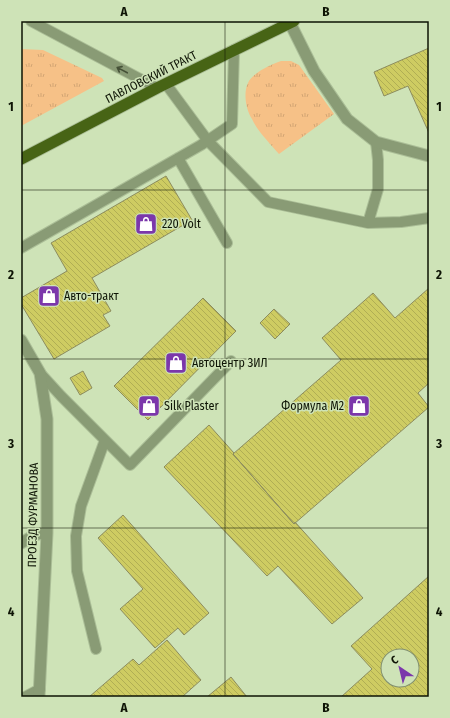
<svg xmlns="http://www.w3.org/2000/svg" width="450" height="718" font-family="'Fira Sans Condensed',sans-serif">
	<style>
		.grass { fill: url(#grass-tufts) }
		.building { fill: url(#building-back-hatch); stroke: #8c8c5f; fill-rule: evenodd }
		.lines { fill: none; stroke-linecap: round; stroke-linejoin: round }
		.service-casing { stroke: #abbe97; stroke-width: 12 }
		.minor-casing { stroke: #abbe97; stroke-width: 13 }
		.primary-casing { stroke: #abbe97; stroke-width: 13 }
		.service { stroke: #899b75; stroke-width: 10 }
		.minor { stroke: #899b75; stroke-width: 11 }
		.primary { stroke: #476415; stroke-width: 11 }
		.oneway { stroke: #455137 }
		.grid { fill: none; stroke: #0e1405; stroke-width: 1; stroke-opacity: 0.55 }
		.labels { text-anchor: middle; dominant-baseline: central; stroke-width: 3; stroke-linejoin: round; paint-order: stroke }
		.street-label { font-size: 12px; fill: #0e1405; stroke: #cee3b7 }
		.poi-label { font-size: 12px; fill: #0e1405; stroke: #cee3b7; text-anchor: start }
		.neatline { fill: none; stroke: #0e1405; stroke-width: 1.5 }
		.grid-label { font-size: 13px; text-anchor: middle; font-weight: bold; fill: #0e1405 }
	</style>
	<defs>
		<pattern id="grass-tufts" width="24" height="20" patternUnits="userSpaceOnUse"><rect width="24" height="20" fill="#f6c187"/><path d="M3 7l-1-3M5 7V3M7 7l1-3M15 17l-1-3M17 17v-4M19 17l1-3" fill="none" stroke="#d2a573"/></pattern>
		<pattern id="building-back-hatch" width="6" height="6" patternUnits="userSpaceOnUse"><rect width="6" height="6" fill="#cecc62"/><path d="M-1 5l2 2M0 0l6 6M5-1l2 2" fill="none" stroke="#b0ae54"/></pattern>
	</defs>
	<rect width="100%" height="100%" fill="#cee3b7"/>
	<!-- grass -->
	<path class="grass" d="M21,49l22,1 59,28 2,3 -83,45z
		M281,61h10l8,4 35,49 -55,40c-9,-11 -21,-22 -27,-35 -6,-9 -9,-26 -4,-36 4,-10 24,-19 33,-22z"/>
	<!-- building -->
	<path class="building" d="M429,48v85l-21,-47 -24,10 -10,-24z
		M166,176l26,44 -100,58 19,33 -8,4 7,11 -56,33 -33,-55v-6l46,-27 -16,-28z
		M429,288v95l-11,10 11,14 -135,117 -61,-70 108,-94 -19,-22 51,-45 22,25z
		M203,298l33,33 -88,89 -34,-34z
		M274,309l16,15 -15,15 -15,-16z
		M83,371l9,17 -12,7 -10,-17z
		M209,425l25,28 -1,1 61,70 1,-2 68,76 -31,26 -54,-58 -11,10 -103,-109z
		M123,515l86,98 -25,22 -6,-7 -23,20 -35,-39 23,-20 -45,-51z
		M429,576v121h-88l31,-28 -21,-23zM388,656h24v24h-24z
		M167,640l34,40 -19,17h-93l44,-38 6,6z
		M231,677l16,20h-40z"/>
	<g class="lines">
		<!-- service casing -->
		<g class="service-casing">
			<path id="service" d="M31,21l126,67
				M166,84l42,57 60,61 100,21 10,-34v-29l-2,-18
				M178,158l49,85
				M368,223l33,-1 28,-4
				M21,248l180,-103 31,-21 2,-74
				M40,373l21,23 69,69 101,-104
				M96,649l-19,-78 -1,-35 5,-30 24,-66
				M25,697l15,-8"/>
		</g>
		<!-- minor casing -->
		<g class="minor-casing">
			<path id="minor" d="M290,23l24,48 33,48 29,23 53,14
				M21,340l19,33 7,46v114l-8,164
				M21,543l16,-9 10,-1"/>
		</g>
		<!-- primary casing -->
		<g class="primary-casing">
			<path id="primary" d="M21,159l136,-71 137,-67"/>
		</g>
		<!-- service -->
		<use href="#service" class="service"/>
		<!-- minor -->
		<use href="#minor" class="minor"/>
		<!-- primary -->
		<use href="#primary" class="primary"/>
	</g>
	<!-- one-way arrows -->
	<defs><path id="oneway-shaft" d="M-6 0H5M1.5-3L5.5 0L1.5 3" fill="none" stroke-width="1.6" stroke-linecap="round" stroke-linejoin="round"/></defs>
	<use class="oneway" href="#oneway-shaft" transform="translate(122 70) rotate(-152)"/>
	<!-- grid -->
	<path class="grid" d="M225,21v676M21,190h408M21,359h408M21,528h408"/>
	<!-- icons -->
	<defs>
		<g id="shop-square" transform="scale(1.15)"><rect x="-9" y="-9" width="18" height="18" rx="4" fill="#7b37ab" stroke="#cee3b7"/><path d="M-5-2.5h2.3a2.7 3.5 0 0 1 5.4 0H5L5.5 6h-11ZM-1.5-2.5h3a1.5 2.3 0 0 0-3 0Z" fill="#fff"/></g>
	</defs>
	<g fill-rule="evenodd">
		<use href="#shop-square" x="146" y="224"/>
		<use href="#shop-square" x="49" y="296"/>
		<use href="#shop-square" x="176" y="363"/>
		<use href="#shop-square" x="149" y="406"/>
		<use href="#shop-square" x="359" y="406"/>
	</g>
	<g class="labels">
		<!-- street labels -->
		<g class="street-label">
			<text transform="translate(151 77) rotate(-27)">ПАВЛОВСКИЙ ТРАКТ</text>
			<text transform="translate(33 515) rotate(-89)">ПРОЕЗД ФУРМАНОВА</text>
		</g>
		<!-- poi labels -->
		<g class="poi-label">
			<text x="162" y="224">220 Volt</text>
			<text x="64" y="296">Авто-тракт</text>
			<text x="192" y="363">Автоцентр ЗИЛ</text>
			<text x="164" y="406">Silk Plaster</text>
			<text x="344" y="406" text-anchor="end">Формула М2</text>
		</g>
	</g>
	<!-- border -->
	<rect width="450" height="718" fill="none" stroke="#cee3b7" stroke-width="44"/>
	<!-- north arrow -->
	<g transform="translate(400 668) rotate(325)"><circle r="19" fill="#cee3b7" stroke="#819070"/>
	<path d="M0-3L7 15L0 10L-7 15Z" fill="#7b37ab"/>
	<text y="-6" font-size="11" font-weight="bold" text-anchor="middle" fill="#0e1405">С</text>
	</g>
	<rect x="22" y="22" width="406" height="674" class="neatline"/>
	<g class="grid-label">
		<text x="124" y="16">A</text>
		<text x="326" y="16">B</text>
		<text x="11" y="111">1</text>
		<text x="439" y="111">1</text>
		<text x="11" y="279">2</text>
		<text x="439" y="279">2</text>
		<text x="11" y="448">3</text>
		<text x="439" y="448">3</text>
		<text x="11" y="616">4</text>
		<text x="439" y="616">4</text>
		<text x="124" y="712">A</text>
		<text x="326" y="712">B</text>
	</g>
</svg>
